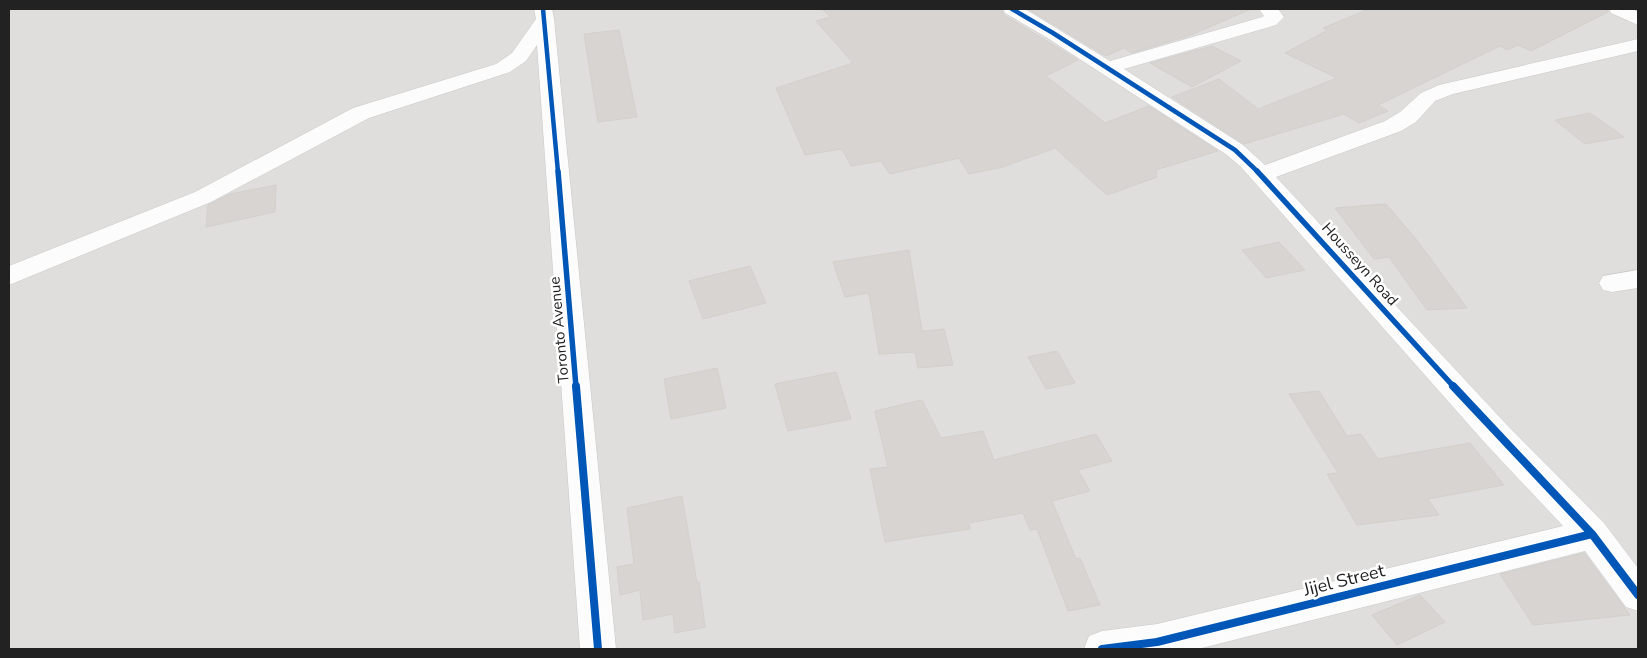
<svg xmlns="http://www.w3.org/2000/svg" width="1647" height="658" font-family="'Nunito Sans',sans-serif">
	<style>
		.residential { fill: #dfdedc }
		.building { fill: #d7d4d2; stroke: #d3d0cc }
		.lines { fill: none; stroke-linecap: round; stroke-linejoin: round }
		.street-casing { stroke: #c9c8c7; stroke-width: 1 }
		.street { fill: #fdfcfc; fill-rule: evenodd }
		.cycleway-far2-casing { stroke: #fff; stroke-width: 7 }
		.cycleway-far1-casing { stroke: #fff; stroke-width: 9 }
		.cycleway-casing { stroke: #fff; stroke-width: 11 }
		.cycleway-far2 { stroke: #0057b8; stroke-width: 4.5 }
		.cycleway-far1 { stroke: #0057b8; stroke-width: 5.5 }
		.cycleway { stroke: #0057b8; stroke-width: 8 }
		.labels { text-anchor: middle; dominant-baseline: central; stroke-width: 5; stroke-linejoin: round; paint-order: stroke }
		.street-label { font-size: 15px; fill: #222; stroke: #fff }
		.near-street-label { font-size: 18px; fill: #222; stroke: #fff }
	</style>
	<rect width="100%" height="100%" fill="#f0eeeb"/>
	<!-- residential -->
	<path class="residential" d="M9,9h1629v640h-1629z"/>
	<!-- building -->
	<path class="building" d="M822,9h179l3,6 74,45 -32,16 59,47 44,-17 69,45 -62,19 1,7 -50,18 -52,-47 -52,19 -34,7 -10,-16 -69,16 -9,-13 -30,5 -9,-17 -37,6 -29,-67 77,-25 -37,-42 14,-4z
		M1028,9h223l-60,26 -59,18 -8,-5 -18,8z
		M1369,9h238l1,3 -77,39 -13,-6 -11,5 -7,-4 -122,59 10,6 -29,12 -15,-9 -100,30 -72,-47 47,-18 39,30 79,-31 -52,-25 43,-23 -5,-2z
		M619,30l18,87 -39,5 -14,-88z
		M1212,46l29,15 -49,26 -42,-24z
		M1590,113l34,24 -39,7 -30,-24z
		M276,185l-1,27 -69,15 2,-22 22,-11z
		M1386,204l30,35 51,69 -40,2 -38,-53 -15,2 -39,-51z
		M1279,242l26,28 -39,8 -24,-28z
		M909,250l13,81 22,-2 9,36 -35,3 -3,-16 -36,2 -10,-61 -24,4 -12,-35z
		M750,266l16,37 -63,16 -14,-38z
		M1057,351l18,32 -29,6 -18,-32z
		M717,368l9,40 -55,11 -7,-40z
		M836,372l15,47 -63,12 -13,-47z
		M1319,391l28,45 14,-2 17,25 92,-16 34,42 -76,14 11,16 -82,10 -30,-51 11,-1 -49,-79z
		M922,400l19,38 42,-7 11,29 102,-26 16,27 -34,9 12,21 -38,10 24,58 4,-1 20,47 -32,6 -31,-82 -7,1 -7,-17 -54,10 1,6 -85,13 -15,-73 18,-2 -13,-56z
		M682,496l15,87 2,-1 6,45 -30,6 -2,-19 -30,6 -3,-30 -20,5 -3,-28 17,-3 -7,-56z
		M1584,553l46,62 -97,10 -33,-51z
		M1420,595l25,27 -48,23 -25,-30z"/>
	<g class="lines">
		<!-- street casing -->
		<g class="street-casing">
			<path id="street" d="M534,9h18l2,10 62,630h-36l-43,-604 -11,16 -16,11 -141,46 -158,84 -202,83v-19l186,-74 158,-84 143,-44 16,-11 24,-34z
				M1003,9h22l85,52 152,-44 2,-1 -5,-7h19l6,8 -8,8 -152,44 119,76 22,20 120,-44 15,-9 21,-19 18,-8 199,-46v12l-185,43 -18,7 -19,21 -15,9 -125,46 231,248 97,98 34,45v43l-12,-4 -41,-56 -387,98h-114l5,-13 13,-5 55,-7 406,-98 -78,-83 -244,-276 -14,-12 -181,-118 -41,-24z
				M1609,9h23l6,3v13l-27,-12z
				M1638,270v18l-26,4 -9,-2 -4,-7 4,-7z"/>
		</g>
		<!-- street -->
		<use href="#street" class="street"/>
		<!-- cycleway-far2 casing -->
		<g class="cycleway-far2-casing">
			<path id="cycleway-far2" d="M543,9l15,163
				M1012,9l41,24 182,117 23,22"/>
		</g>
		<!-- cycleway-far1 casing -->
		<g class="cycleway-far1-casing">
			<path id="cycleway-far1" d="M558,171l18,216
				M1257,171l197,216"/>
		</g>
		<!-- cycleway casing -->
		<g class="cycleway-casing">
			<path id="cycleway" d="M576,386l22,263
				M1453,386l139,148 46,61
				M1102,649l55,-7 435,-108"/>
		</g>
		<!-- cycleway-far2 -->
		<use href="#cycleway-far2" class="cycleway-far2"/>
		<!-- cycleway-far1 -->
		<use href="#cycleway-far1" class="cycleway-far1"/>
		<!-- cycleway -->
		<use href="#cycleway" class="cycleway"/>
	</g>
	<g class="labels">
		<!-- street labels -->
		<g class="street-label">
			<text transform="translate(1360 264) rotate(48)">Housseyn Road</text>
			<text transform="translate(559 330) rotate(-95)">Toronto Avenue</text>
		</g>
		<!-- near-street labels -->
		<g class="near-street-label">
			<text transform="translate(1344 580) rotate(-14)">Jijel Street</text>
		</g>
	</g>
	<!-- border -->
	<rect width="1647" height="658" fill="none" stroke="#222222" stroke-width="20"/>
</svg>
